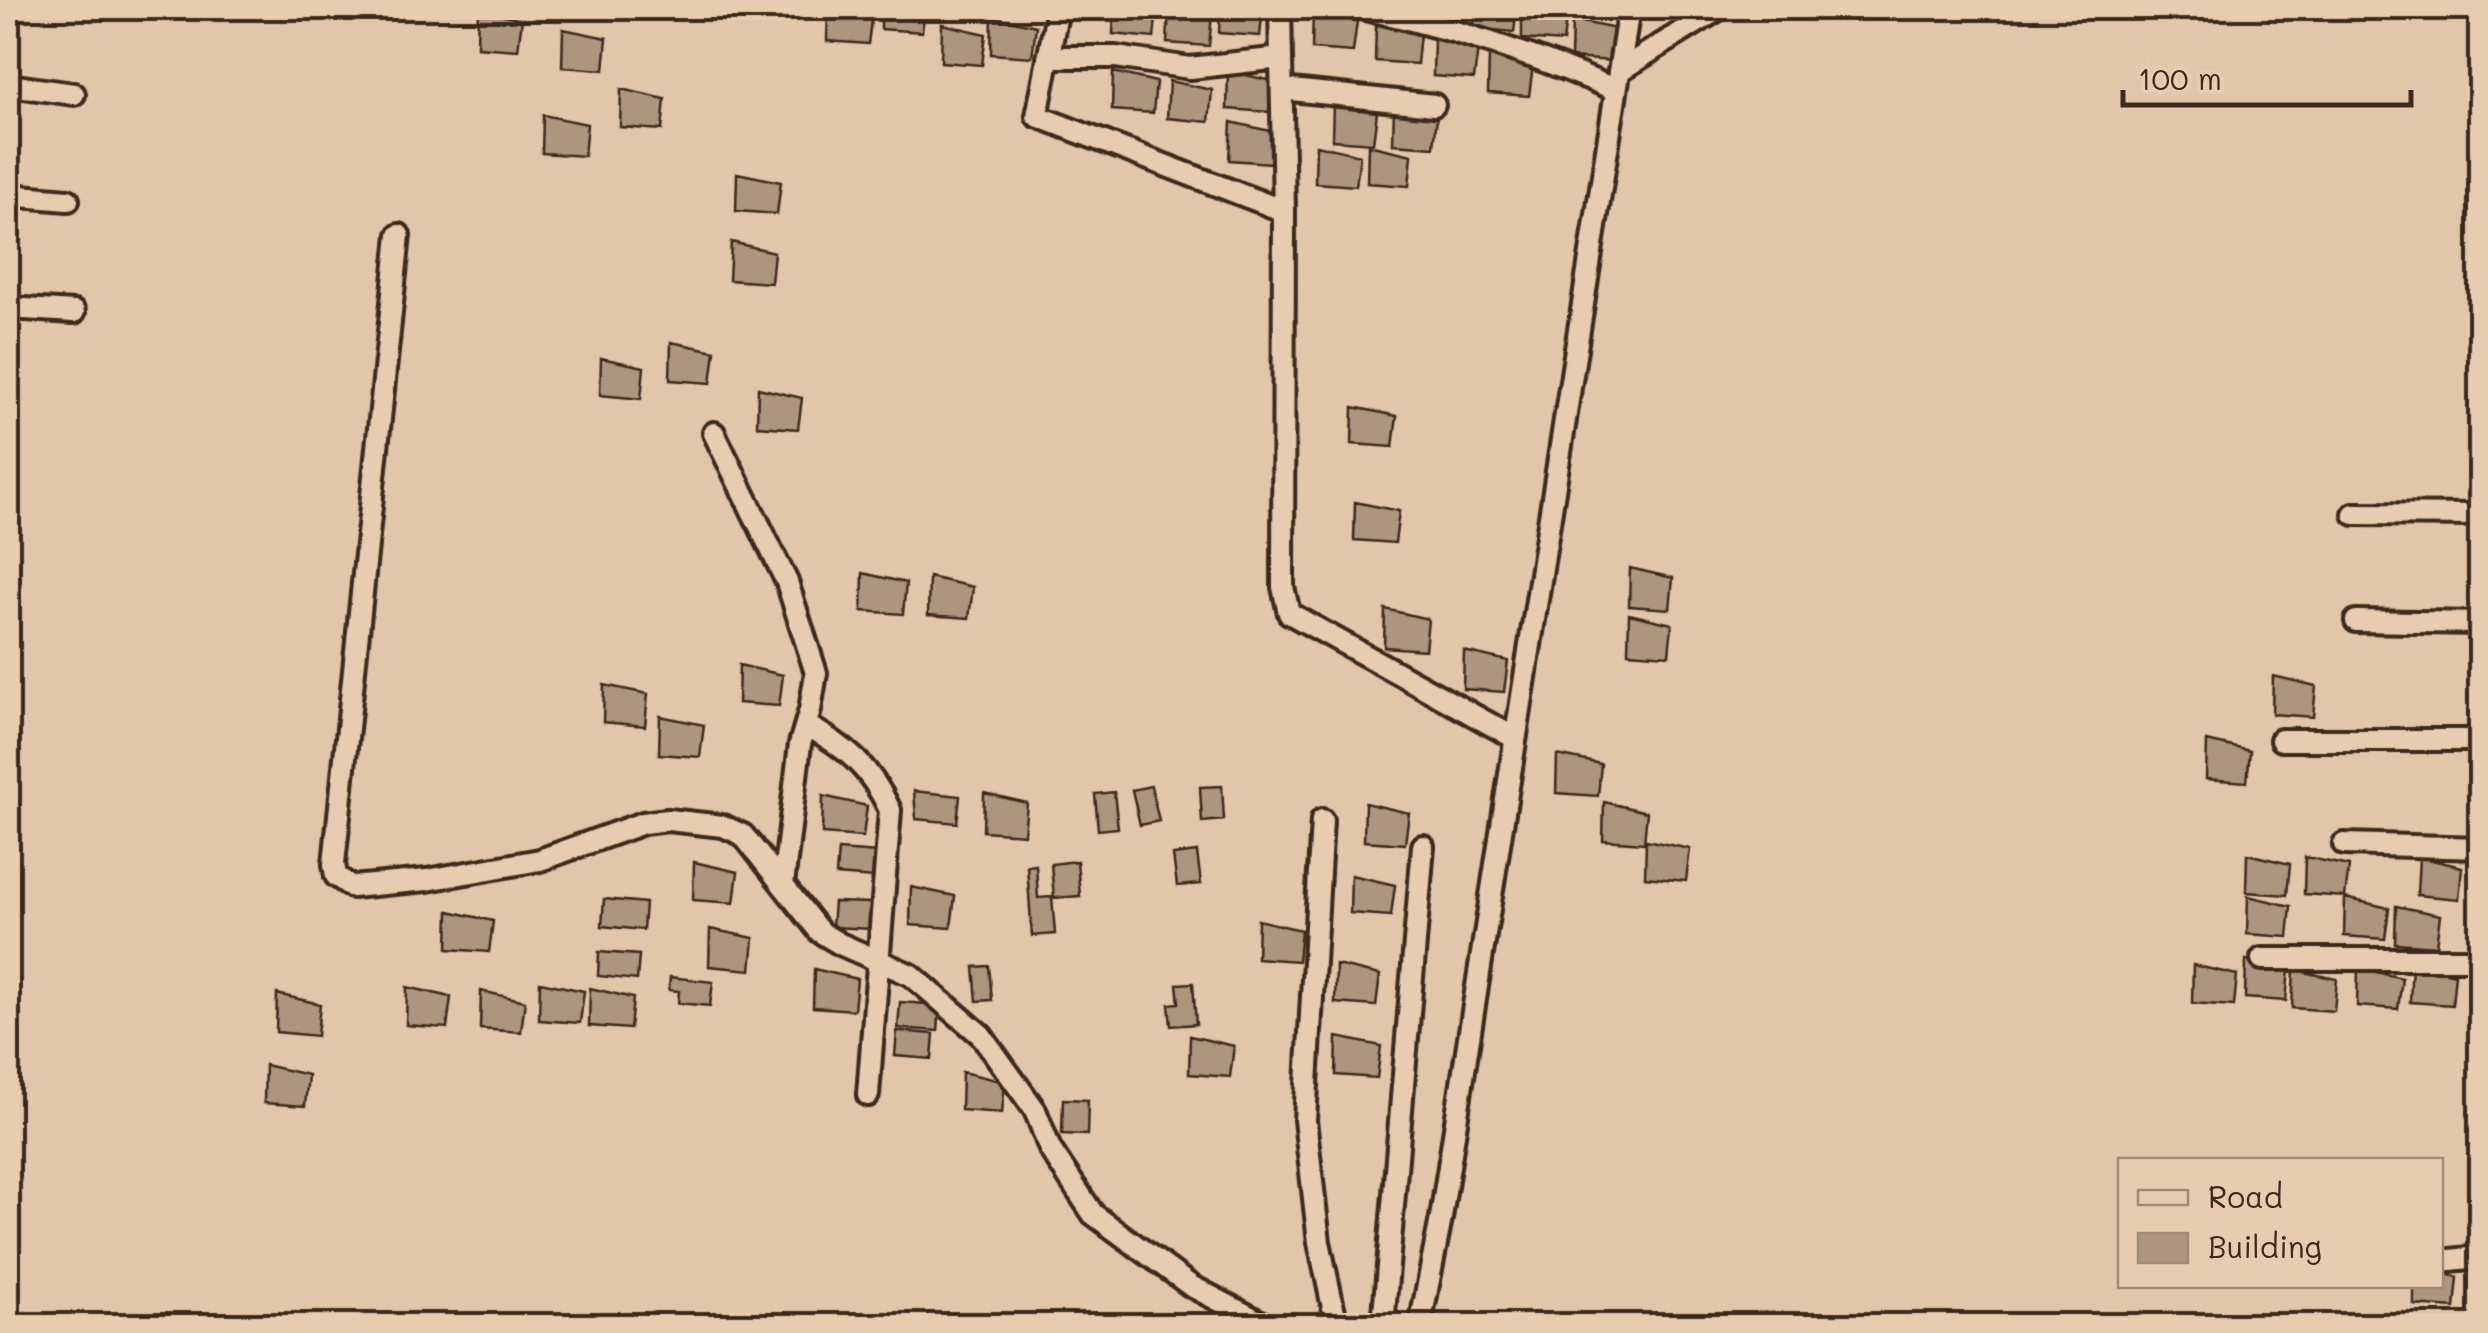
<svg xmlns="http://www.w3.org/2000/svg" width="2488" height="1333" font-family="Mali,sans-serif">
	<style>
		.building { fill: #ad967e; stroke: #3b2a1e; stroke-width: 2.5 }
		.lines { fill: none; stroke-linecap: round; stroke-linejoin: round }
		.minor-casing { stroke: #3b2a1e; stroke-width: 28 }
		.minor { stroke: #e8ccaf; stroke-width: 20 }
	</style>
	<rect width="100%" height="100%" fill="#e1c6a9"/>
	<filter id="ink" filterUnits="userSpaceOnUse"><feTurbulence type="fractalNoise" baseFrequency=".01" numOctaves="2"/><feDisplacementMap in="SourceGraphic" scale="20" xChannelSelector="R" yChannelSelector="G"/><feConvolveMatrix kernelMatrix="1 2 1 2 8 2 1 2 1" color-interpolation-filters="sRGB"/></filter>
	<g filter="url(#ink)">
		<!-- building -->
		<path class="building" d="M828,8l44,5 -4,31 -41,-3z
			M881,8h44l-3,24 -41,-3z
			M943,8h42l-1,8 -41,-3z
			M1114,8h43l-3,30 -41,-4z
			M1169,8l43,6 -3,32 -42,-3z
			M1220,8h43l-3,28 -41,-3z
			M1474,8h43l-3,24 -41,-4z
			M1522,8l45,3 -4,31 -41,-3z
			M1577,8h42l-1,7 -42,-3z
			M478,9l44,10 -4,31 -41,-3z
			M1313,11l44,10 -4,31 -41,-3z
			M992,16l44,10 -4,31 -41,-3z
			M1572,20l44,9 -3,32 -42,-3z
			M1376,23l44,10 -3,31 -42,-3z
			M942,24l44,10 -4,31 -41,-3z
			M563,29l44,9 -3,32 -42,-3z
			M1434,38l44,10 -4,31 -41,-3z
			M1489,55l44,10 -4,31 -41,-3z
			M1228,71l44,10 -3,31 -42,-3z
			M1113,72l43,10 -3,31 -41,-3z
			M1169,81l43,9 -3,32 -42,-4z
			M621,89l44,10 -3,31 -42,-3z
			M1333,102l44,10 -4,31 -41,-3z
			M1394,106l43,10 -3,31 -41,-3z
			M543,115l44,9 -3,32 -42,-3z
			M1231,122l43,10 -3,31 -42,-3z
			M1316,145l44,10 -4,31 -41,-3z
			M1368,145l44,10 -3,31 -42,-3z
			M737,173l44,9 -4,32 -41,-3z
			M731,242l43,10 -3,31 -42,-3z
			M671,342l44,9 -4,32 -41,-3z
			M601,358l43,9 -3,32 -41,-4z
			M758,388l44,10 -4,31 -41,-3z
			M1353,407l44,9 -4,31 -41,-3z
			M1355,502l44,9 -4,32 -41,-3z
			M1630,568l43,10 -3,31 -41,-3z
			M863,573l43,10 -3,31 -41,-3z
			M929,577l44,10 -4,31 -41,-3z
			M1385,609l43,10 -3,31 -41,-3z
			M1629,614l43,10 -3,31 -41,-3z
			M1464,651l44,10 -4,31 -41,-3z
			M739,665l44,10 -4,31 -41,-3z
			M2273,676l43,10 -3,31 -41,-3z
			M604,685l44,9 -3,32 -42,-4z
			M660,716l44,9 -4,32 -41,-3z
			M2207,741l43,10 -3,31 -41,-3z
			M1557,755l44,9 -3,32 -42,-3z
			M1151,786l8,35 -19,4 -8,-35z
			M1222,786l2,34 -22,2 -2,-35z
			M914,791l46,5 -3,27 -41,-4z
			M1114,792l4,36 -20,2 -3,-36z
			M984,793l43,10 -3,31 -41,-3z
			M823,796l44,10 -4,31 -41,-3z
			M1604,802l43,10 -3,31 -41,-3z
			M1365,803l44,10 -4,31 -41,-3z
			M1646,840l44,9 -4,32 -41,-4z
			M838,850l40,3 -3,25 -39,-3z
			M1197,852l4,32 -24,2 -4,-31z
			M2247,854l43,10 -3,31 -41,-3z
			M2305,857l44,9 -4,31 -41,-3z
			M2419,857l43,10 -3,32 -42,-4z
			M1077,861l3,35 -26,2 -3,-34z
			M694,862l44,10 -4,31 -41,-3z
			M1036,865l2,33 14,-1 3,37 -23,2 -5,-70z
			M1351,875l44,10 -4,31 -41,-3z
			M911,887l44,9 -4,32 -41,-3z
			M2248,896l43,10 -3,31 -41,-3z
			M2345,898l44,10 -4,31 -41,-3z
			M604,899l41,4 -2,27 -41,-4z
			M834,902l39,1 -2,26 -39,-2z
			M2396,906l44,9 -4,31 -41,-3z
			M449,911l44,10 -4,31 -41,-3z
			M1258,920l43,10 -3,31 -41,-3z
			M710,929l44,9 -3,32 -42,-4z
			M599,952l40,3 -2,25 -39,-4z
			M2246,960l43,9 -3,32 -41,-3z
			M2412,964l43,10 -3,31 -42,-3z
			M1336,965l44,10 -4,31 -41,-3z
			M2193,965l44,10 -3,31 -42,-3z
			M989,966l3,34 -15,1 -3,-34z
			M2358,968l44,10 -4,31 -41,-3z
			M814,969l43,10 -3,31 -41,-3z
			M2294,970l43,9 -3,32 -42,-3z
			M670,977l43,5 -3,24 -32,-3 1,-12 -10,-1z
			M540,982l44,9 -4,32 -41,-3z
			M1193,983l3,41 -25,2 -2,-22 10,-1 -2,-19z
			M407,987l44,10 -4,31 -41,-3z
			M590,988l43,10 -3,31 -41,-3z
			M481,991l44,10 -4,31 -41,-3z
			M277,994l43,10 -3,32 -41,-4z
			M900,1002l40,3 -2,26 -40,-3z
			M897,1031l37,3 -2,25 -37,-3z
			M1190,1036l44,10 -4,31 -41,-3z
			M1337,1037l44,9 -4,32 -41,-3z
			M265,1065l43,10 -3,31 -41,-3z
			M962,1072l43,10 -3,31 -41,-3z
			M1063,1099l25,1 -1,35 -25,-1z
			M2440,1273l18,4 -3,31 -41,-3v-19h26z"/>
		<g class="lines">
			<!-- minor casing -->
			<g class="minor-casing">
				<path id="minor" d="M1058,8l-21,108 247,95
					M1280,8l4,203 -1,376 6,26 226,125
					M1361,8c88,19 173,46 255,82
					M1048,57h68l74,11 91,-10
					M1619,71l101,-63
					M8,85l66,9
					M1282,89l152,16
					M8,195l60,5
					M399,235l-65,629 2,12 16,11 75,-7 113,-20 103,-37 25,-3 55,6 20,9 77,97 20,12 71,31 70,60 54,75 15,39 43,65 98,72 77,40
					M8,308l66,4
					M714,433l73,149 29,91 -6,37 -10,34 -17,141
					M2354,514l126,1
					M2356,621l124,2
					M806,725c40,22 64,42 84,85l-22,285
					M2281,740h199
					M1322,820l-17,300 14,122 18,84
					M2344,844l136,4
					M2262,959h218
					M2440,1261l40,-4
					M1383,1326l40,-480
					M1420,1326l21,-108 188,-1210"/>
			</g>
			<!-- minor -->
			<use href="#minor" class="minor"/>
		</g>
	</g>
	<!-- margin -->
	<rect width="2488" height="1333" fill="none" stroke="#e8ccaf" stroke-width="40"/>
	<rect x="20" y="20" width="2448" height="1293" fill="none" stroke="#3b2a1e" stroke-width="4" filter="url(#ink)"/>
	<!-- legend -->
	<rect x="2118" y="1158" width="325" height="130" fill="#e8ccaf" stroke="#a38b75" stroke-width="2.5"/>
	<rect x="2138" y="1190" width="50" height="15" fill="#e8ccaf" stroke="#a38b75" stroke-width="2.5"/>
	<text x="2208" y="1208" font-size="30" fill="#3b2a1e">Road</text>
	<rect x="2138" y="1233" width="50" height="30" fill="#ad967e" stroke="#a38b75" stroke-width="2.5"/>
	<text x="2208" y="1258" font-size="30" fill="#3b2a1e">Building</text>
	<!-- scale -->
	<path d="M2123 90v15h288v-15" fill="none" stroke="#3b2a1e" stroke-width="5"/>
	<text x="2138" y="90" font-size="30" fill="#3b2a1e" stroke="#e8ccaf" stroke-width="8" paint-order="stroke">100 m</text>
</svg>
